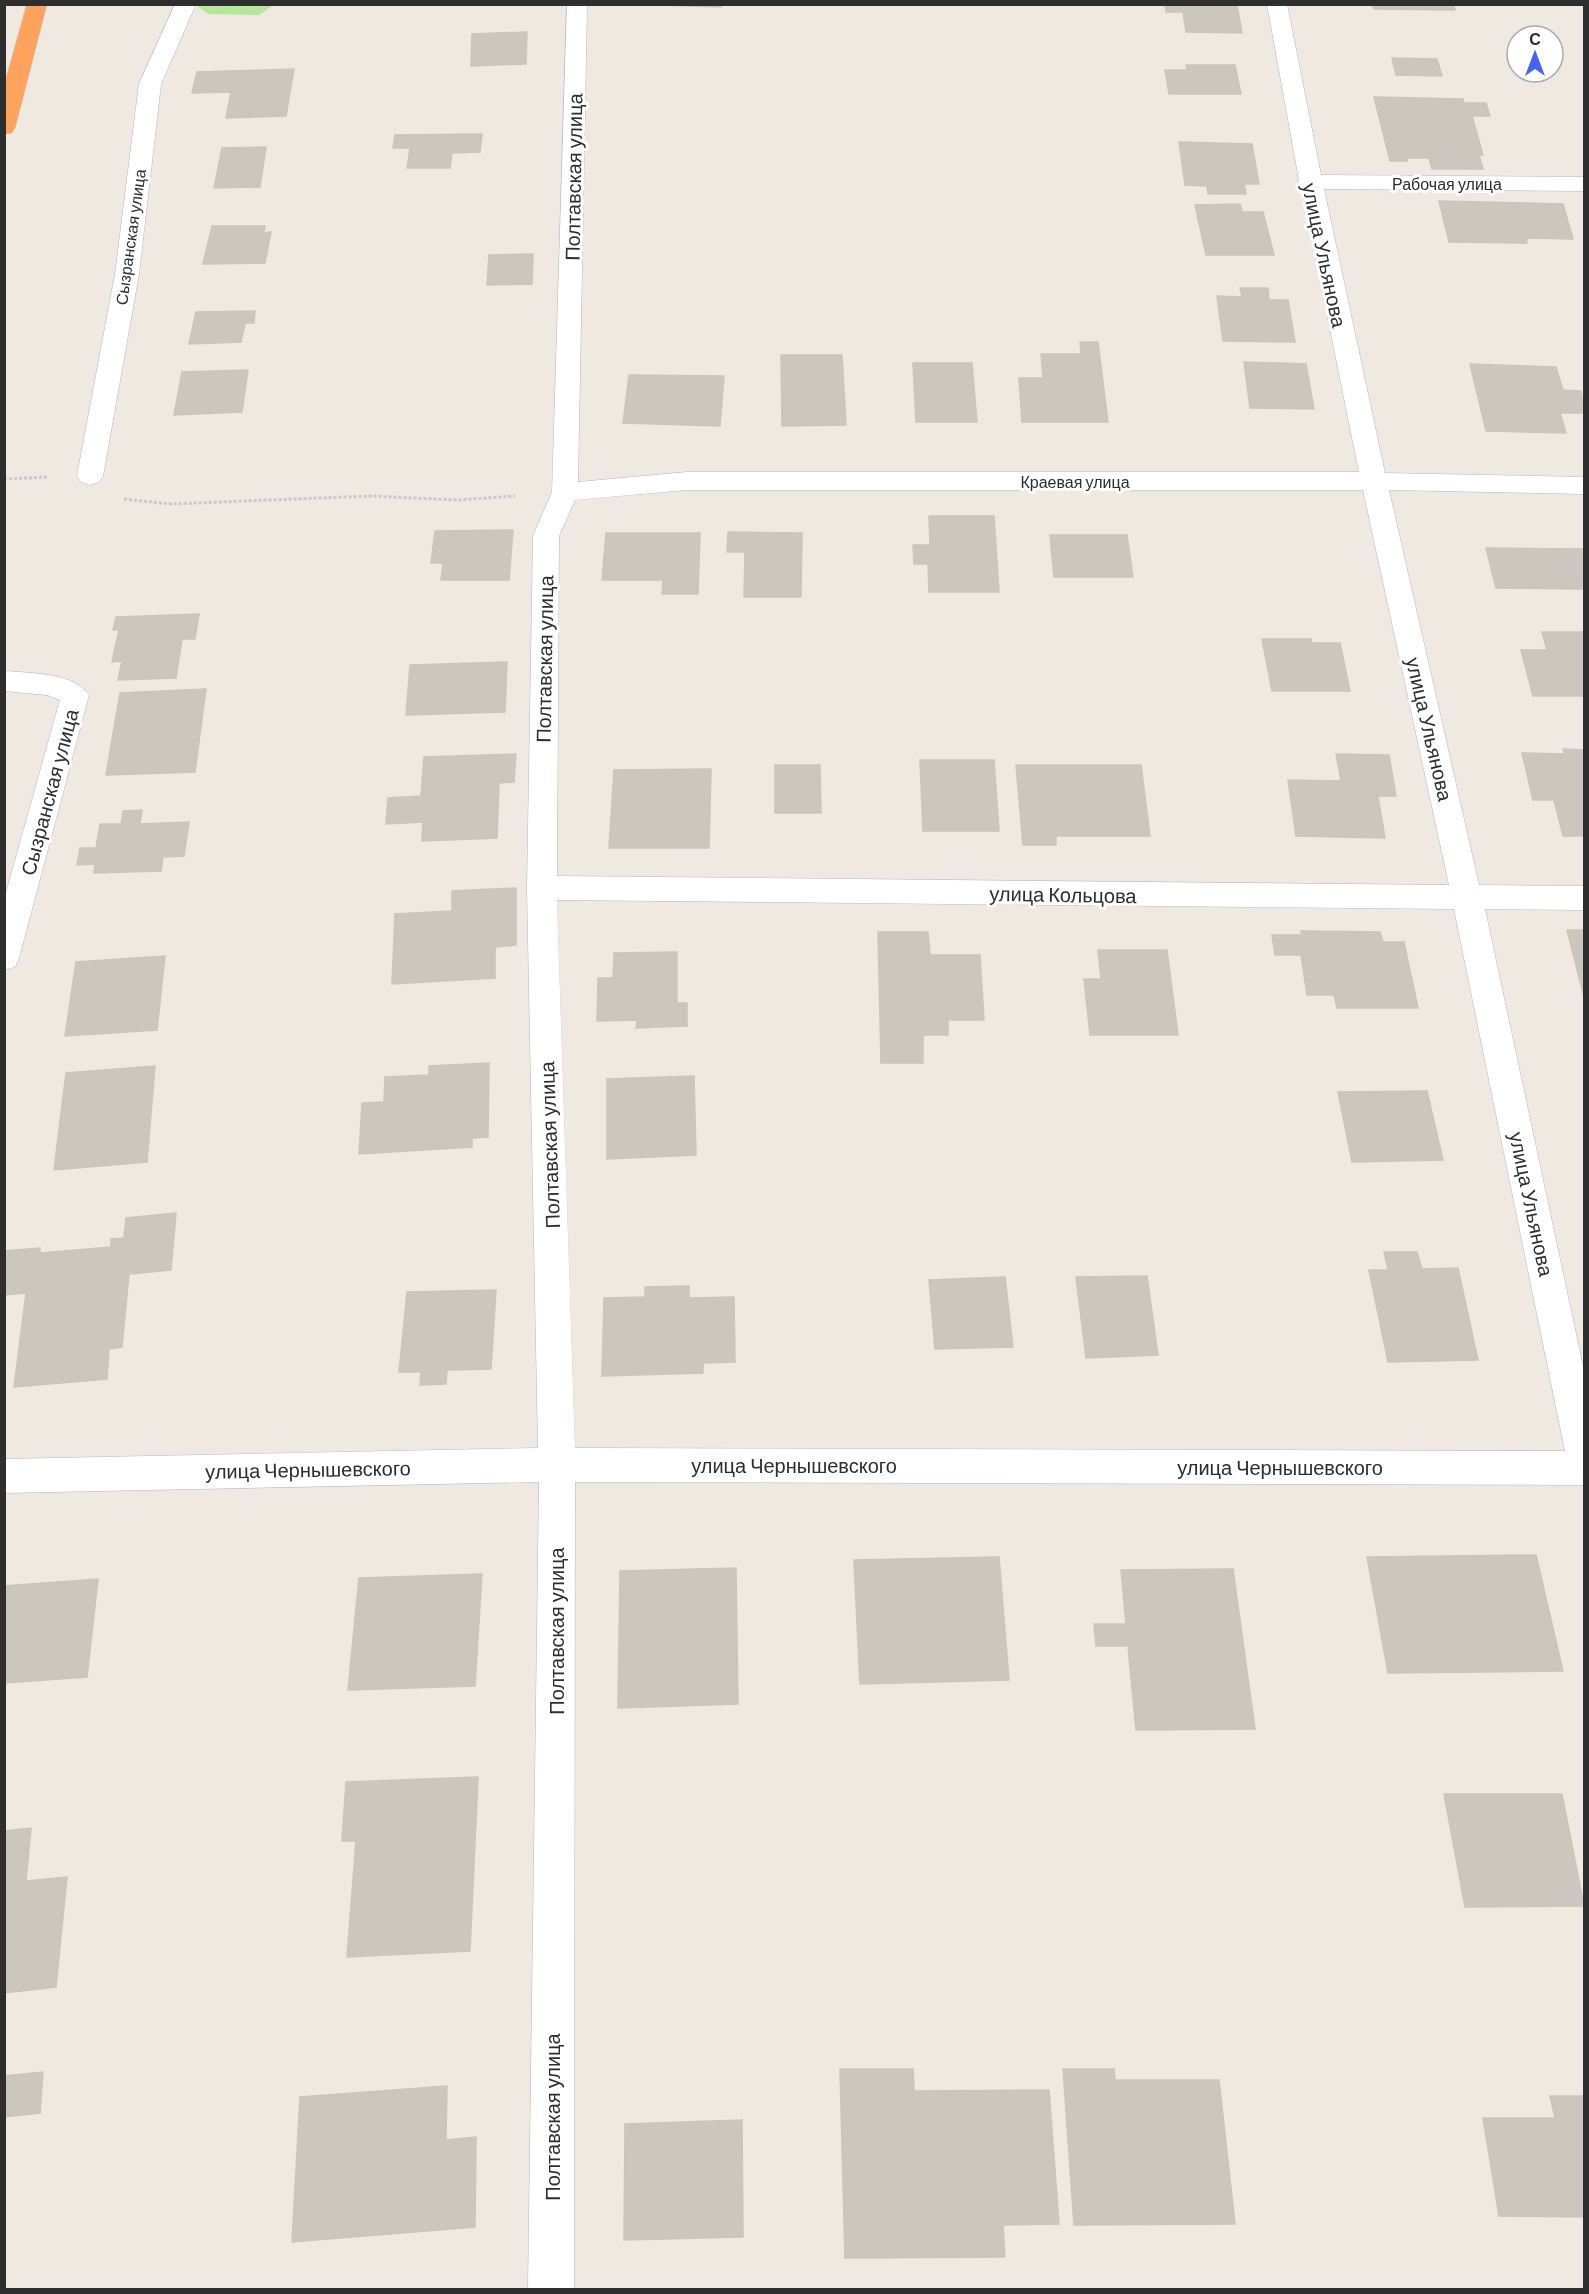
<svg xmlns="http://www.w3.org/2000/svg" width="1589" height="2294" font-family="Barlow,sans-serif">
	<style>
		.green { fill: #b6e59e }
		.building { fill: #cbc7bf; stroke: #cbc5ba; stroke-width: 1.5 }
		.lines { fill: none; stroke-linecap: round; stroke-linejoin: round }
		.minor-casing { stroke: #b4b7c1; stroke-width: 1 }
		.highway-casing { stroke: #c9c9c9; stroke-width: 1 }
		.path { stroke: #c9c9c9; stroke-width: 3; stroke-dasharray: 3 2; stroke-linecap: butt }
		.minor { fill: #fff; fill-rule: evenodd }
		.highway { fill: #ffa35c; fill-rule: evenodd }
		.labels { text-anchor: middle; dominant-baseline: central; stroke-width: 6; stroke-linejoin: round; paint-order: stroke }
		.far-street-label { font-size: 16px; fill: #2e2e2e; stroke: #fff }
		.street-label { font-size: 20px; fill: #2e2e2e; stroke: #fff }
	</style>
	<rect width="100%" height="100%" fill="#efe9e1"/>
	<!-- green -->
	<path class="green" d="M196,5v-1l78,1 -15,10 -51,-1z"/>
	<!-- building -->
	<path class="building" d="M628,4h94l-1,3z
		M1165,4h72l5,29 -56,-1 -3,-20h-17z
		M1372,4h81l2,6 -81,-1z
		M527,32l-1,32 -55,2 1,-32z
		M1392,58l45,1 5,17 -46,-1z
		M1186,65h49l6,29h-72l-4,-24h22z
		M294,69l-8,47 -60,2 5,-26 -39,1 5,-21z
		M1374,97l89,2 1,4h22l4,13h-18l11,39h-4l4,14h-51l-3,-11h-22v3h-17z
		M482,134l-2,18 -28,1 -2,15h-43l3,-20h-17l2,-13z
		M1179,142l73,2 7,40h-15l2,10h-38l-1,-8 -22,-1z
		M266,147l-6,40 -46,1 8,-40z
		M1439,201l124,3 10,35 -47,-1 1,5 -78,-1z
		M1240,204l2,8h21l11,43h-68l-11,-50z
		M212,226h53l-1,7 7,-1 -6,31 -62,1z
		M533,254l-1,30 -45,1 2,-30z
		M1240,288h28l1,12h19l7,42 -72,-1 -6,-45 25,1z
		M255,311l-1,12h-9l-4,19 -52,2 7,-32z
		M1080,342h18l10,80h-86l-3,-44h24l-2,-24h40z
		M781,355h61l4,70 -64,1z
		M1244,362l62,2 8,45 -64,-1z
		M913,363h59l5,59h-61z
		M1470,364l86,3 7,23 18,1 3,22h-24l6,20 -80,-2z
		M248,370l-6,42 -68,3 8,-43z
		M629,375l95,1 -4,50 -97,-3z
		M929,516h65l5,76h-70l-1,-28h-14l-1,-19h17z
		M513,530l-4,50h-68l2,-17h-12l4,-32z
		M728,532l74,1 -1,64h-57l1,-45h-18z
		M606,533h94l-2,61h-36l1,-14h-61z
		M1050,535h77l6,42h-79z
		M1486,548l97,1 1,40 -88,-1z
		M199,614l-4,25h-13l-6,39 -58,2 4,-19 -10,1 7,-32h-6l3,-13z
		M1542,632h42v64h-51l-12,-46h26z
		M1262,639h49l1,4h28l10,48h-78z
		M507,662l-2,50 -99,3 4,-50z
		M206,689l-11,83 -89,3 14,-82z
		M1563,749l21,1v86h-21l-9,-36h-21l-11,-47 43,1z
		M516,754l-2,28 -15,1 -2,55 -75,3 1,-19 -37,2 2,-26 33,-2 3,-39z
		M1336,754l53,1 7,41h-18l7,42 -89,-2 -8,-56 53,1z
		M920,760h74l5,71h-76z
		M775,765h45l1,48h-46z
		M1016,765h125l9,71h-94v9h-33z
		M711,769l-2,79h-100l5,-78z
		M142,810l-2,14 49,-2 -5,34 -21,1 -2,14 -67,2 1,-9 -18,1 3,-17h16l4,-24h21l2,-13z
		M516,888v57l-21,2v31l-103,6 3,-70 57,-3v-20z
		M1567,930h17v67z
		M1301,931l79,1 3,10h21l14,66h-81l-3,-13h-27l-6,-40h-26l-3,-20h30z
		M878,932h50l2,23h50l4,65h-36v15h-25v28h-42z
		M1098,950h69l11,85h-88l-6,-56h17z
		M677,952v51h10v23l-51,2 1,-8 -40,1 1,-43h15l1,-25z
		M165,956l-8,74 -92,6 11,-74z
		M489,1063l-1,74 -16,1v9l-113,7 3,-51 22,-1 1,-25 44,-2v-9z
		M155,1066l-8,96 -93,8 12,-97z
		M694,1076l2,79 -89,4v-80z
		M1427,1091l16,69 -91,2 -14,-70z
		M176,1213l-5,57 -42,4 -7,73 -13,2 -2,30 -93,8 12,-94 -22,2v-44l36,-3v5l71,-6v-8l13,-1 2,-20z
		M1384,1252h33l5,17 36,-1 20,92 -90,2 -19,-92h19z
		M1147,1276l11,79 -72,3 -10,-81z
		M1005,1277l8,70 -78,2 -6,-69z
		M689,1286v12l45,-1 1,65 -32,1v10l-101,3 2,-78 41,-1v-10z
		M496,1290l-5,79 -44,1 -1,14 -26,1 1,-13h-22l8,-80z
		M1536,1555l27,116 -175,2 -21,-116z
		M999,1557l10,123 -149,4 -6,-124z
		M736,1568l2,136 -120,4 2,-137z
		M1233,1569l22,160 -119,1 -8,-84h-32l-2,-22h32l-5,-54z
		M482,1574l-7,112 -127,4 11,-112z
		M98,1579l-11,98 -83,6v-97z
		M478,1777l-8,174 -123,6 9,-116h-14l4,-59z
		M1444,1794h118l22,112 -119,1z
		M31,1828l-5,53 41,-4 -11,110 -52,6v-162z
		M840,2069h73l1,22 135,-1 10,134 -56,1 2,32 -160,1z
		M1063,2069h51l1,11h104l16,144 -161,1z
		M43,2072l-3,41 -36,4v-41z
		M447,2086l-1,54 30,-3 -1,90 -183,15 8,-145z
		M1550,2096h34v121l-85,-1 -16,-98h72z
		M742,2120l1,117 -119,3 1,-116z"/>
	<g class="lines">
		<!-- minor casing -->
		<g class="minor-casing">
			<path id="minor" d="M175,4h21l-35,80 -22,190 -36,202 -4,6 -9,3 -9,-3 -4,-6 38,-202 24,-190z
				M567,4h20l-9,478 109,-10h672l-58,-286 -3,-4 1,-2 -32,-176h20l34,171 263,2v14l-260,-2 61,284 199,4v17l-195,-4 90,395 105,1v24l-99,-1 99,462v114l-1009,-3 -1,808h-46l11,-808 -535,11v-34l534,-11 -11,-560 6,-352 19,-44zM687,490h676l86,395 -892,-9 2,-340 16,-36zM557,900l897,9 111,542 -990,-3z
				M4,671c24,2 72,2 85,24l-70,263 -4,9 -11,3v-70l56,-200 -13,-5 -43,-4z"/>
		</g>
		<!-- highway casing -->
		<g class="highway-casing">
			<path id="highway" d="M27,4h20l-32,124 -3,5 -8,1v-48z"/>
		</g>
		<!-- path -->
		<path class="path" d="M4,479l45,-2
			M124,499l46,5 201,-8 86,4 58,-4"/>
		<!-- minor -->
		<use href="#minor" class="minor"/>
		<!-- highway -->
		<use href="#highway" class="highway"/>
	</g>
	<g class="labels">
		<!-- far-street labels -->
		<g class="far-street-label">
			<text x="1447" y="183">Рабочая улица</text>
			<text transform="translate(130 237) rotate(-82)">Сызранская улица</text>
			<text x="1075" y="481">Краевая улица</text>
		</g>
		<!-- street labels -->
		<g class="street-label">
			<text transform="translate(573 177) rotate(-89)">Полтавская улица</text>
			<text transform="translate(1325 255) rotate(78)">улица Ульянова</text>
			<text transform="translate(544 659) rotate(-89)">Полтавская улица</text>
			<text transform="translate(1430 729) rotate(77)">улица Ульянова</text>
			<text transform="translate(49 792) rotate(-75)">Сызранская улица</text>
			<text transform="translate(1063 894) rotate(1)">улица Кольцова</text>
			<text transform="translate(549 1145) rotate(-92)">Полтавская улица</text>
			<text transform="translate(1532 1204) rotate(78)">улица Ульянова</text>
			<text x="794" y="1465">улица Чернышевского</text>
			<text x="1280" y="1467">улица Чернышевского</text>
			<text transform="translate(308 1469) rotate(-1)">улица Чернышевского</text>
			<text transform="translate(556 1631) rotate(-90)">Полтавская улица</text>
			<text transform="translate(552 2117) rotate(-90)">Полтавская улица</text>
		</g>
	</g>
	<!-- border -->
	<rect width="1589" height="2294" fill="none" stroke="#2e2e2e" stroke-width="12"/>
	<!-- north arrow -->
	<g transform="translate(1535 54)"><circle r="28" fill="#ffffff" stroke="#ababab" stroke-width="1.5"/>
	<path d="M0-4.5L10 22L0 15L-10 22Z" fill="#4264fb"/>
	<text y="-9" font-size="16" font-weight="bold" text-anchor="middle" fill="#2e2e2e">С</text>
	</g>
</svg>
